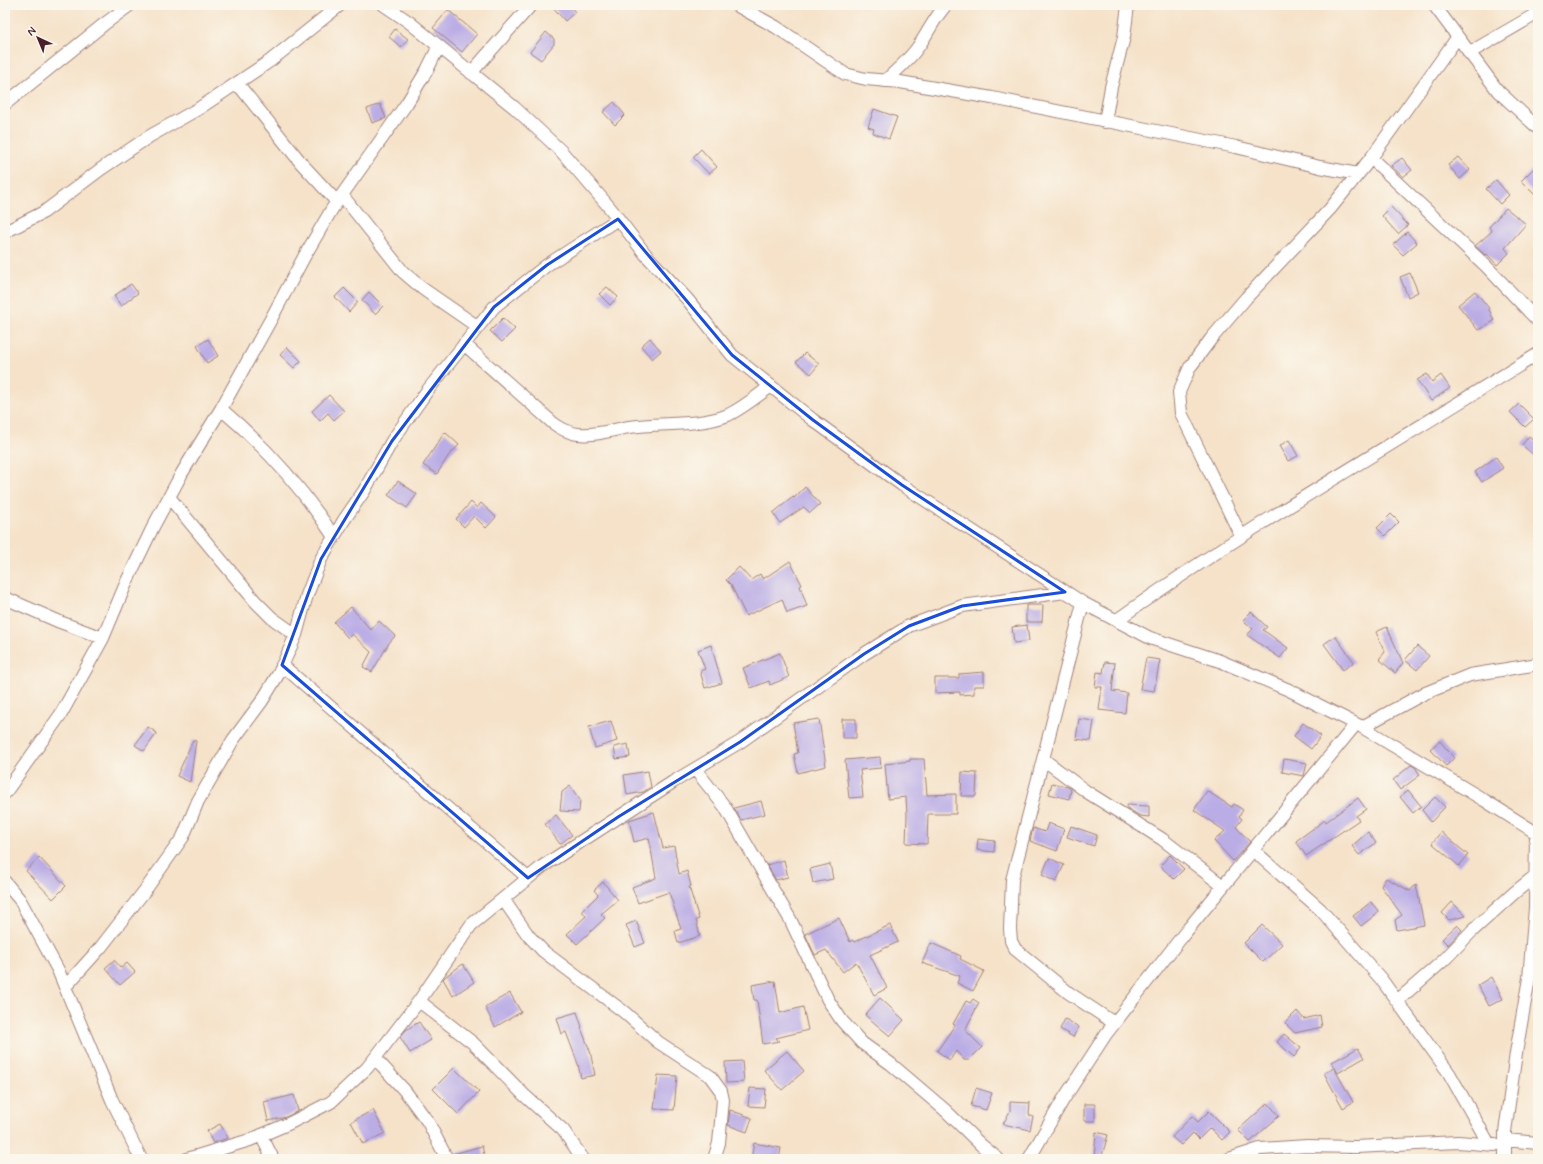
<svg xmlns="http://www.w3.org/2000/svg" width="1543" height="1164" font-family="Mynerve,sans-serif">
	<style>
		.building { fill: #baace5 }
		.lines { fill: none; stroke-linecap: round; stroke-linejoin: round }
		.minor-casing { stroke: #a0807a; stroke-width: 14 }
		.minor { stroke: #fff; stroke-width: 12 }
		.marked { fill: none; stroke: #1d4ed8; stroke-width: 3; stroke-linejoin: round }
	</style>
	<rect width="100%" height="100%" fill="#fbf7ec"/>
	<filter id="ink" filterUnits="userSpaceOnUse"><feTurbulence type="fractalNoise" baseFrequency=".025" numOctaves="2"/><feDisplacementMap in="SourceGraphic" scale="8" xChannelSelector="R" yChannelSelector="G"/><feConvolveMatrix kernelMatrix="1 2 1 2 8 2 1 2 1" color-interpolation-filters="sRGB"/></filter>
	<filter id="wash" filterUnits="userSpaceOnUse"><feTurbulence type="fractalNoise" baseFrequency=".012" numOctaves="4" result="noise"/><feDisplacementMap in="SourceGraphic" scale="16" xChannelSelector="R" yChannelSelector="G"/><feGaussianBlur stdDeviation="0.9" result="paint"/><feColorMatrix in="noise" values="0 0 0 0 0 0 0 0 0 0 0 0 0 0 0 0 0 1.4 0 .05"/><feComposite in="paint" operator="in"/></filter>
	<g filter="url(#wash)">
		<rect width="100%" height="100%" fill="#f5e2c9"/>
		<g id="blocks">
			<!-- building -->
			<path class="building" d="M551,5h18l6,7 -10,9z
				M448,10l29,24 -15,18 -29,-24z
				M395,29l13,10 -7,8 -12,-10z
				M546,32l8,7v5l-13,16 -11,-8z
				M614,102l11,13 -10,10 -12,-13z
				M380,104l6,14 -14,5 -5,-14z
				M874,109l23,8 -8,22 -16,-6 1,-4 -6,-2z
				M701,149l16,18 -8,7 -16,-17z
				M1458,157l12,13 -10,9 -12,-14z
				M1402,158l10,12 -9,7 -12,-11z
				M1538,164v34l-17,-17z
				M1496,180l13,15 -9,9 -14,-15z
				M1391,207l17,18 -10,9 -16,-18z
				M1506,208l20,16 -21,24 4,5 -12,12 -10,-11 -2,1 -10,-9 17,-15 -3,-4z
				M1407,232l10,11 -14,12 -10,-10z
				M1410,273l8,19 -10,5 -8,-20z
				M131,284l7,9 -17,13 -7,-10z
				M607,287l11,10 -8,8 -11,-11z
				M344,288l14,14 -9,10 -14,-15z
				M1475,291l13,16 6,14 -16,9 -20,-25z
				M369,292l14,14 -8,8 -13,-14z
				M503,318l12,11 -13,13 -12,-11z
				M650,338l11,13 -9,8 -11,-13z
				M208,339l10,17 -11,7 -10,-17z
				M287,347l14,14 -7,7 -14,-13z
				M805,353l14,11 -8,10 -15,-12z
				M1427,374l5,8 9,-7 9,13 -19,13 -14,-21z
				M329,395l15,16 -10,9 -6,-7 -8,8 -8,-10z
				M1519,404l15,15 -9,8 -15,-15z
				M445,432l14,13 -10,10 -12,19 -14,-9z
				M1529,436l9,8v15l-16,-14z
				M1289,440l9,16 -10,5 -9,-15z
				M1496,457l7,11 -21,14 -7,-10z
				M398,481l19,13 -10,14 -19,-13z
				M805,487l15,17 -10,9 -6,-6 -24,16 -7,-10 20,-16 1,1z
				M471,502l6,6 4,-5 15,14 -10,11 -12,-12 -10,11 -8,-8z
				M1391,514l8,8 -14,14 -8,-8z
				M790,561l12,24 -2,1 7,20 -20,7 -5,-14 -36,17 -15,-31 -5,-5 13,-13 12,13 9,-6 3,5z
				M1026,605h17l-1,17h-16z
				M351,607l20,23 8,-9 16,15 -6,7 -17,29 -9,-5 8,-15 -19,-18 -4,4 -14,-16z
				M1251,612l16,15 -4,3 25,18 -8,10 -33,-23 6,-6 -10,-9z
				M1027,625l2,16 -15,2 -2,-16z
				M1387,627l16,36 -8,10 -16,-14 6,-7 -9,-20z
				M1335,636l19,26 -11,8 -19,-26z
				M711,645l11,38 -17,5 -5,-17 5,-2 -7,-19z
				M1417,646l12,10 -12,14 -12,-10z
				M780,653l9,24 -19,8 -1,-4 -18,7 -8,-20z
				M1146,658l14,2 -6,31 -14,-2z
				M1105,662l10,1 -3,28 15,2 -2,20 -26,-3 3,-23h-7l2,-15 6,1z
				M984,672v14h-10v8l-14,1v-3l-25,1v-15h24v-4z
				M819,719l7,47 -28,7 -4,-19 4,-1 -5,-30z
				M842,719h14v19h-14z
				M1079,719l15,2 -3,20 -15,-2z
				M611,721l6,20 -22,7 -6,-21z
				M1303,723l18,13 -10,13 -17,-13z
				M148,727l9,6 -13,18 -9,-6z
				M193,740l3,1 -6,41 -13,-6z
				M1440,741l14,17 -8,8 -16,-17z
				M628,744l2,13 -14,2 -2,-12z
				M880,757l1,11 -21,2 3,27 -14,1 -4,-38z
				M910,759h14l3,36 29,-1v20h-28l-1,30 -21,-1 1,-28 -1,-18 -18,2 -3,-35 25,-3z
				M1284,759l23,4 -3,13 -22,-4z
				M1411,765l4,2 5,8 -20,15 -7,-10z
				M648,771l3,16 -8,5 -16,3 -3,-20z
				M962,772l15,1 -1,23h-15z
				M1052,783l16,4 3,3 -2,9 -20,-5z
				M570,786l10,14 -1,12 -19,-1 2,-19z
				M1408,790l13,16 -8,7 -13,-16z
				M1207,791l25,16 2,-3 9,6 -4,6 3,3 -6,8 14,15 -17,19 -19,-20 11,-10 -31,-21z
				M1435,797l10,10 -14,15 -9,-12z
				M1358,798l8,11 -10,7 3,4 -53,36 -10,-15 29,-21 1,2z
				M761,801l4,13 -24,6 -7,-12z
				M1127,805l22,1v11l-9,-1 -13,-8z
				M654,812l9,36 11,-2 5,28 8,-3 4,15 -2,1 10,32 -3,1 4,16 -22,7 -3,-12 6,-2 -12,-37 -31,11 -6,-16 24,-9 -7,-40 -15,4 -5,-22z
				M556,815l16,20 -12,9 -15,-20z
				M1048,823l16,6 -7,22 -27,-10 3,-13 12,4z
				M1071,826l26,9 -3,11 -27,-9z
				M1368,832l8,11 -17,12 -7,-9z
				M1441,832l27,23 -9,11 -27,-23z
				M978,839l17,2 -1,11 -17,-2z
				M1170,855l14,14 -10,10 -14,-13z
				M39,857l27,29 -13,13 -27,-28z
				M1049,858l15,7 -8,17 -14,-7z
				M784,860l4,17 -12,3 -9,-15z
				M830,864l3,15 -20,4 -3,-14z
				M1386,878l24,13 6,-7 8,41 -27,5 -2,-10 7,-5 -21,-29z
				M603,882l15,18 -17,14 4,4 -28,26 -10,-10 19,-18 -4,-5 16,-16 -4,-5z
				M1371,902l8,10 -18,14 -8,-10z
				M1452,902l14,14 -17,4 -7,-7z
				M839,918l11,24 2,-2 2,2 36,-17 8,17 -28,13 17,33 -13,7 -18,-33 -13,10 -17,-22 -11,5 -10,-21z
				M636,921l9,22 -10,4 -9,-22z
				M1262,925l20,19 -19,18 -19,-19z
				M1457,925l5,5 -14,15 -6,-6z
				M931,943l30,13 -1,3 24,12 -11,20 -16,-8 3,-7 -38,-13z
				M114,960l7,8 6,-5 8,9 -15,13 -15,-17z
				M463,964l11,18 -21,14 -10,-17 3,-3z
				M1491,977l12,22 -14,7 -11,-21z
				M775,981l5,32 23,-6 5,23 -32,8 3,3 -16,3 -6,-44h-3l-2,-15z
				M510,993l11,19 -26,15 -10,-20z
				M880,998l24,22 -14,16 -25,-21z
				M973,999l6,4 -14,27 17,17 -13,13h-5l-8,-9 -6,9 -13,-9 18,-26 -2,-1 13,-23 4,2z
				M1297,1011l7,8 16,-4 2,12 -27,6 -10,-10z
				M577,1012l5,15 -1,1 9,23 5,24 -14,3 -3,-14 -12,-32 -4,2 -5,-16z
				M1065,1019l14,8 -6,10 -13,-8z
				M419,1022l12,18 -21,13 -10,-16 6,-7z
				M1284,1034l17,14 -7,9 -17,-15z
				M1358,1048l6,10 -26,15 -6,-11z
				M787,1051l17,20 -22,19 -18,-20z
				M742,1061l2,21 -18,1 -1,-21z
				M454,1068l25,24 -21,22 -25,-25z
				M1334,1068l19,34 -10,6 -19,-35z
				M658,1075l19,1 -3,34 -20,-1z
				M750,1088l16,1 -2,18 -16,-1z
				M976,1088l16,5 -6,17 -15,-4z
				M294,1095l4,16 -12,6 -18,4 -4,-19z
				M1010,1102l20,1 -1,12 4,2 -3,13 -27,-6 7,-13z
				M1268,1103l11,13 -29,26 -12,-12z
				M1084,1104h11v17h-11z
				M373,1110l12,23 -22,11 -12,-22z
				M730,1110l22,8 -5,14 -19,-7z
				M1209,1111l21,21 -8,8 -12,-12 -11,11 -6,-6 -12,12 -9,-8 20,-21 6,6z
				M220,1124l8,14 -15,5 -6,-12z
				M1096,1132l12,3 -7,24h-7z
				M754,1143l27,5 -2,11h-28z
				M482,1146l3,13h-31l-1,-5z"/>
		</g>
	</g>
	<g filter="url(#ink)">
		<use href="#blocks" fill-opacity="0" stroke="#a0807a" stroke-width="1"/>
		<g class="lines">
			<!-- minor casing -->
			<g class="minor-casing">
				<path id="minor" d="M384,5l25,17 106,86 46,43 49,57 36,47 41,44 45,56 81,65 89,65 181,118 67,35 70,23 69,29 73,37 122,73 54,34
					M736,5l40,22 69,47 21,5 34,3 92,16 244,49 84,20 38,7
					M1434,5l64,86 40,37
					M1469,53l69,-40
					M471,73l60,-68
					M885,81c12,-11 24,-21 33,-34 10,-14 16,-29 28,-42
					M237,83l65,81 35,38
					M5,104l98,-79 27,-20
					M1105,122l6,-35 13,-50 4,-32
					M1371,158l115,108 52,55
					M342,195l61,77 20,17 55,38
					M5,232l39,-20 57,-43 49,-33 48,-27 72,-48 70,-56
					M464,344l89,79c8,6 15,10 25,11 16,2 34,-4 51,-7 32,-5 69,0 99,-12 15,-7 29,-19 43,-29
					M221,409c44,37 82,80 113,128
					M169,497l86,104 17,17 24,17
					M1241,536l-60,-123 -2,-21 11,-25 21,-28 35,-41 84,-89 41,-51 86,-120
					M5,598l55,24 43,16
					M1083,603l-71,277 -2,49 1,12 4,8 54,44 45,30
					M1117,620c135,-96 280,-178 421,-266
					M282,665l246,213
					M1362,727l61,-33 47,-19 68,-11
					M1043,759l44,33 75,47 61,47
					M695,769l30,38 26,45 39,67 38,81 14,21 20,22 29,21 54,46 36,35 17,14
					M5,793l56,-79 42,-76 24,-57 26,-54 29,-54 39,-64 50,-90 33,-62 28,-48 75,-106 20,-33 12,-24
					M1253,850l67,59 61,70 68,94 40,71
					M5,882l15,18 38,70 54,130 29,59
					M503,899l25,36 15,16 81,61 34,30 52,34 11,15 2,9 -4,43 -5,16
					M65,987l36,-40 45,-58 37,-52 15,-36 35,-61 29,-39 17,-28 17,-38 11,-40 14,-36 23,-39 20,-29 28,-50 35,-50 67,-84 53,-42 71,-46
					M419,1001l54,42 51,52 39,35 20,29
					M1397,1001l47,-41 28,-29 42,-38 21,-17
					M375,1058l30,33 23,31 19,37
					M261,1135l12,24
					M1505,1140l33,3
					M187,1159l63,-19 40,-17 41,-21 36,-34 8,-10 44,-57 52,-76 72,-59 130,-84 67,-40 124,-88 45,-28 53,-20 103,-14
					M1029,1159l34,-59 43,-66 78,-100 172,-210
					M1229,1159l31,-10 47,-3 49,1 102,-5 37,3
					M1505,1159v-27l11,-79 13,-75 6,-70 1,-75"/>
			</g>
			<!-- minor -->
			<use href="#minor" class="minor"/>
		</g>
	</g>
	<!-- marked area -->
	<path class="marked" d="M618,219l114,136 81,65 89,65 163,107 -103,14 -53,20 -45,28 -124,88 -122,75 -90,61 -246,-213 39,-106 71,-118 102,-134 53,-42z"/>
	<!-- margin -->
	<rect width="1543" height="1164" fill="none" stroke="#fbf7ec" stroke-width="20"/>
	<!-- north arrow -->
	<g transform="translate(38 38) rotate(316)" stroke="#fbf7ec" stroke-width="3" paint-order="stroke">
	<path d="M0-3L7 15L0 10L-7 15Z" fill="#4a1f2b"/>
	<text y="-6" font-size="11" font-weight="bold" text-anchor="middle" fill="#4a1f2b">N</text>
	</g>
</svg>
